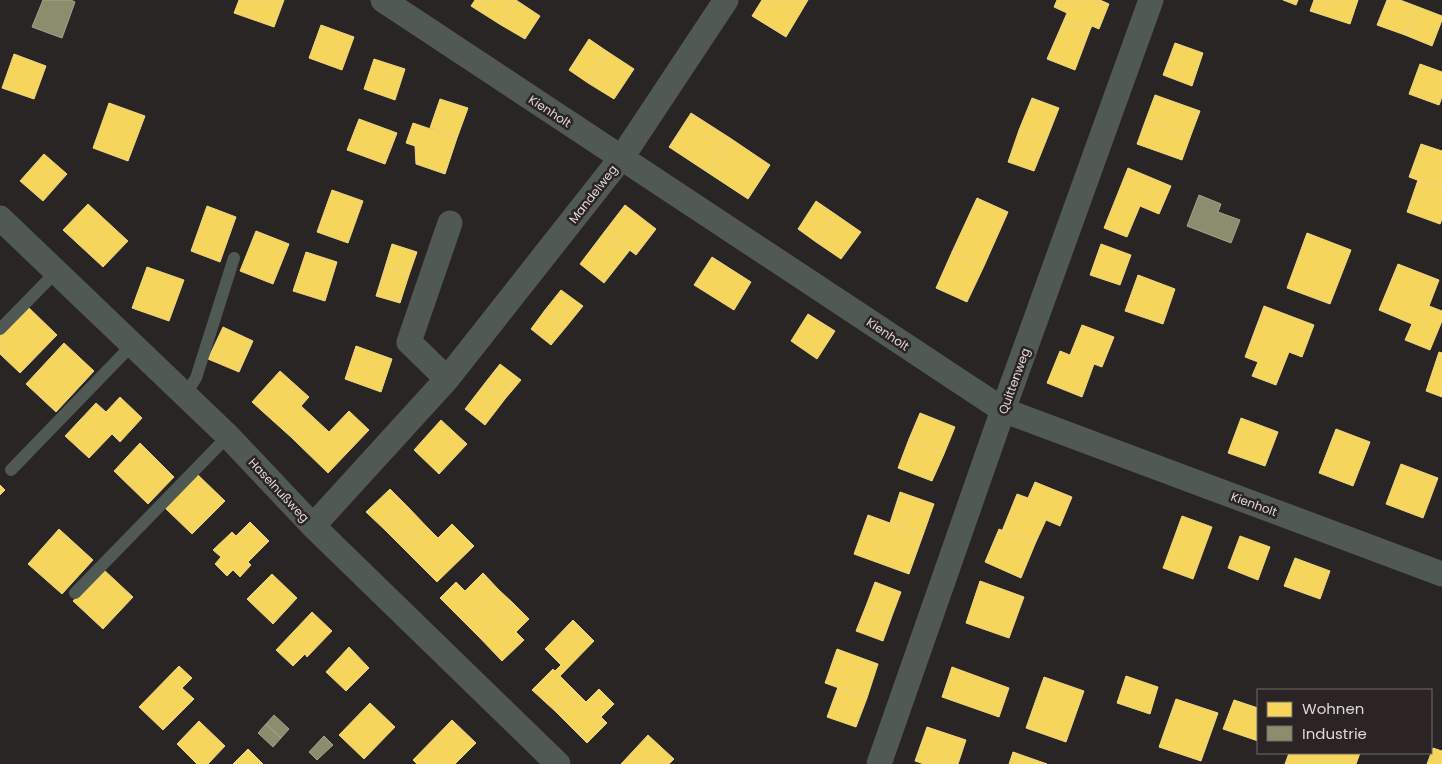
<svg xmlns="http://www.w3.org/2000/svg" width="1442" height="764" font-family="Poppins,sans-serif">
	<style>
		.homes { fill: #f6d55c; stroke: #efd682 }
		.industry { fill: #8c8c6e; stroke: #a5a38e }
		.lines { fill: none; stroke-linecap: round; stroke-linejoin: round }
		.lane { stroke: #505953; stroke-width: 12 }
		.street { stroke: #505953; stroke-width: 25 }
		.labels { text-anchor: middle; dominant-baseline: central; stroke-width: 5; stroke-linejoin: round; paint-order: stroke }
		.street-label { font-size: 12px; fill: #dfd9da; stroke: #2b2324 }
	</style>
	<rect width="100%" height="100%" fill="#292525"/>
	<!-- homes -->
	<path class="homes" d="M239,0h45l-10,27 -40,-14z
		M475,0h41l-15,25 -30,-19z
		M516,0l24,16 -15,23 -24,-14z
		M762,0h46l-22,37 -34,-21z
		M1057,0h43l9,4 -10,25 -7,-3 -2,4 -26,-10 3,-7 -13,-6z
		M1283,0h15l-2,5z
		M1314,0h44l-8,24 -40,-13z
		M1387,0h13l16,6 -11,29 -28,-10z
		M1416,6l26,10v4l-10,26 -27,-11z
		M1064,20l26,10 -15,40 -28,-11z
		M321,25l33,12 -12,33 -33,-12z
		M589,39l19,13 -20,31 -19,-13z
		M1175,43l28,10 -11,33 -29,-11z
		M608,52l26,17 -20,30 -26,-16z
		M14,54l32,12 -12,33 -32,-11z
		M374,59l31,10 -10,31 -31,-11z
		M1420,64l22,8v25l-3,8 -30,-11z
		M1155,95l45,16 -9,24 -45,-16z
		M1032,98l27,10 -13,33 -27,-11z
		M440,99l28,9 -11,30 -27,-10z
		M109,103l36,13 -17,45 -35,-13z
		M691,113l39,25 -23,34 -38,-25z
		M359,119l38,14 -12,31 -38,-14z
		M1146,119l45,16 -9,25 -45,-16z
		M413,123l44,15 -12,36 -29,-10 -1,-18 -9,-3z
		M1019,130l27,11 -12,30 -26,-9z
		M730,138l40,27 -22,34 -41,-27z
		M1421,144l21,7v38l-33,-12z
		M44,154l23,20 -24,27 -23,-20z
		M1128,168l43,18 -12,28 -19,-8 -13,31 -23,-9z
		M1418,180l24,9v30l-2,5 -33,-12z
		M332,190l31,11 -15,42 -31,-11z
		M977,198l31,14 -24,54 -32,-14z
		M816,201l19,13 -19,28 -18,-13z
		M88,204l40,37 -25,26 -40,-37z
		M625,205l31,24 -20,26 -31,-24z
		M207,206l29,11 -16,45 -29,-11z
		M835,214l26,18 -20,27 -25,-17z
		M256,231l33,13 -16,40 -33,-13z
		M605,231l25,19 -26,33 -24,-19z
		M1307,233l44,17 -21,54 -43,-16z
		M392,244l25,8 -8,23 -24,-8z
		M1101,244l30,11 -11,30 -30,-10z
		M306,252l31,10 -12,39 -32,-10z
		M952,252l32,14 -17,36 -31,-14z
		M712,257l39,25 -17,28 -40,-25z
		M1398,264l41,16 -10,26 13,5v10l-12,29 -25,-10 7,-16 -33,-14z
		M147,267l37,13 -15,41 -37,-13z
		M385,267l24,8 -9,28 -24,-7z
		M1138,275l37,14 -12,35 -38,-13z
		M561,290l22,16 -17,21 -21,-17z
		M27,306l30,29 -37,38 -20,-19v-20z
		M1264,306l50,19 -12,32 -13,-5 -13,33 -24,-9 6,-14 -13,-5z
		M545,310l21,17 -15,18 -20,-16z
		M808,314l27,17 -18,28 -26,-18z
		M1082,325l32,12 -12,30 -8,-3 -12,33 -35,-14 13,-32 10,4z
		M223,327l30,14 -14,31 -31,-13z
		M64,343l30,28 -38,41 -30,-28z
		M356,346l36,13 -11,33 -36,-13z
		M1439,352l3,1v44l-16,-6z
		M500,364l21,16 -16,19 -20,-16z
		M280,371l29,26 -8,9 12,11 -21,21 -40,-36z
		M485,383l20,16 -20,26 -20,-16z
		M120,397l22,21 -22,24 -8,-8 -23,24 -24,-22 31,-33 10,9z
		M349,411l20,19 -41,43 -36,-35 21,-21 16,15z
		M920,413l35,14 -11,27 -35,-15z
		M1241,418l37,14 -13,34 -37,-13z
		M441,420l26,24 -28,30 -25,-24z
		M1336,429l34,13 -17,44 -34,-13z
		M909,439l35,15 -12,27 -34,-13z
		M140,443l34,34 -26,27 -34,-33z
		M1401,464l37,14 -15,40 -37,-14z
		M197,474l28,27 -33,33 -28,-27z
		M1035,482l37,15 -12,29 -14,-6 -11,24 -33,-13 15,-37 11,4z
		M0,485l5,5 -5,5z
		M390,489l18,18 -23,23 -19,-18z
		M900,492l34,12 -11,31 -33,-12z
		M408,507l19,20 -23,22 -19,-19z
		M868,515l55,20 -14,39 -55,-20z
		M1182,516l30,11 -19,52 -30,-11z
		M250,522l19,19 -21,21 3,3 -11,12 -7,-7 -6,6 -12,-12 6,-7 -8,-7 19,-18 4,4z
		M452,524l22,22 -37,36 -33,-33 23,-22 11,11z
		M59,529l34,31 -31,34 -34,-30z
		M999,529l36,15 -14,34 -36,-16z
		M1240,536l30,11 -12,33 -30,-12z
		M1295,558l35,13 -10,28 -36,-13z
		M103,569l30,28 -30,32 -30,-28z
		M483,573l16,17 -34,33 -25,-25 16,-16 9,9z
		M272,574l25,24 -24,26 -26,-25z
		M980,581l44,16 -15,41 -43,-15z
		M875,582l26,10 -9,24 -26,-10z
		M499,590l14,13 -34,34 -14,-14z
		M513,603l16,16 -13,13 8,8 -22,21 -23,-24z
		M866,606l26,10 -9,25 -27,-10z
		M312,612l20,19 -25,26 -2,-3 -12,12 -17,-16z
		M573,620l21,21 -34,35 15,15 -20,20 -23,-21 21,-21 2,2 6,-6 -16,-16z
		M349,647l20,21 -23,23 -20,-19z
		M837,649l41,15 -11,34 -42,-15z
		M179,666l13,12 -10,10 12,11 -31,31 -24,-23z
		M952,667l57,21 -10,29 -57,-20z
		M1126,676l32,11 -8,27 -33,-11z
		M1044,677l40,14 -18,51 -40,-14z
		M838,687l29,11 -11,29 -29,-10z
		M599,689l15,15 -13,13 6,6 -20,20 -32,-32 20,-20 11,11z
		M1176,699l42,14 -17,48 -42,-14z
		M1234,700l24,8v33l-35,-12z
		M370,703l25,24 -31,32 -25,-24z
		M452,720l24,23 -21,21h-38l-4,-4z
		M199,721l26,25 -17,18h-11l-20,-20z
		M927,727l39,13 -8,24h-34l-9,-3z
		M648,735l26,24 -5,5h-48z
		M1433,748l9,3v13h-15z
		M248,749l15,15h-30z
		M1013,752l34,12h-38z
		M1289,753h71l-4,11h-71z"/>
	<!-- industry -->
	<path class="industry" d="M43,0h28l4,2 -13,36 -30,-11z
		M1199,195l22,9 -3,8 22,8 -9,23 -44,-17z
		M274,715l15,14 -8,9 -15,-14z
		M266,724l15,14 -8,9 -15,-14z
		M324,736l9,9 -16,15 -8,-8z"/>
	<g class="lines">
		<!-- lane -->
		<path class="lane" d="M0,329l56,-57
			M185,395l11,-17 38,-120
			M11,470l121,-125
			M75,593l153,-157"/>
		<!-- street -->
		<path class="street" d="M383,0l620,410 439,164
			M0,218l228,218 85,90 245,238
			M447,379l-38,-37 41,-119
			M313,526l134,-147 175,-222 104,-157
			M879,764l124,-354 148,-410"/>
	</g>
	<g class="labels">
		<!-- street labels -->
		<g class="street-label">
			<text transform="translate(550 111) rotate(33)">Kienholt</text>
			<text transform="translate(593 194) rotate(-52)">Mandelweg</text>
			<text transform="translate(888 334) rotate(34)">Kienholt</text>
			<text transform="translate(1014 381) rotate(-70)">Quittenweg</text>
			<text transform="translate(279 490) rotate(47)">Haselnußweg</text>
			<text transform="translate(1254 504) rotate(20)">Kienholt</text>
		</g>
	</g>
	<!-- legend -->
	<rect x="1257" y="689" width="175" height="65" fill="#2b2324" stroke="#736c6d"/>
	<rect x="1267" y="702" width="25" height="15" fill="#f6d55c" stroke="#736c6d"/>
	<text x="1302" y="714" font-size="15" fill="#dfd9da">Wohnen</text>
	<rect x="1267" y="726" width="25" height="15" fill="#8c8c6e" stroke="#736c6d"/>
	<text x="1302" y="739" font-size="15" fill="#dfd9da">Industrie</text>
</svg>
